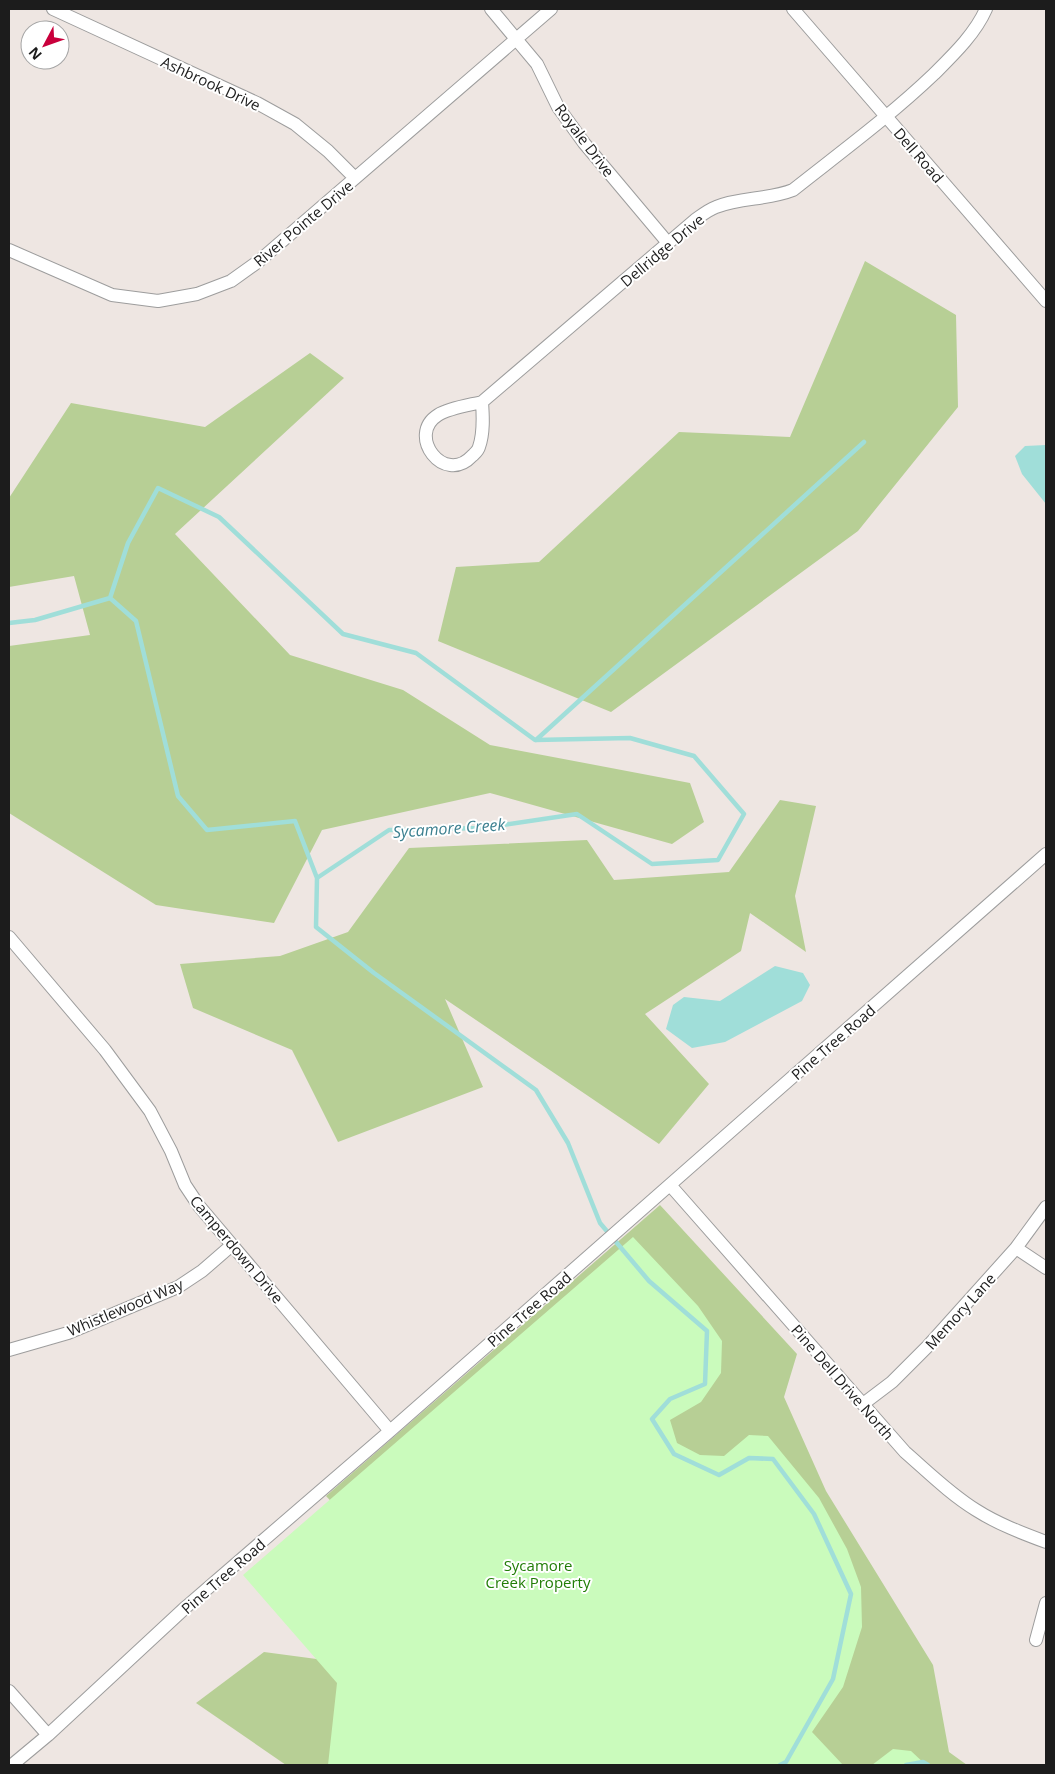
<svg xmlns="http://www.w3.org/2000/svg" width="1055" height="1774" font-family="'Open Sans',sans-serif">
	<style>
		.forest { fill: #b7cf95 }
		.park { fill: #cafbbc }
		.water { fill: #a0ded9 }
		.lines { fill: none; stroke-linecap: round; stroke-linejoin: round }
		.stream { stroke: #a0ded9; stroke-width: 4.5 }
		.minor-casing { stroke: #9d9d9d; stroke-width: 14 }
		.minor { stroke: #fff; stroke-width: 12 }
		.labels { text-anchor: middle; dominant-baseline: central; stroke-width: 4; stroke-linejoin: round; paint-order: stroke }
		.street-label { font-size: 15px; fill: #1c1c1c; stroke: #fff }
		.park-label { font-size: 15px; fill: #217d07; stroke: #fff }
		.water-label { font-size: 16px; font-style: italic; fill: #3b7f8f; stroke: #fff }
	</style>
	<rect width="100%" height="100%" fill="#eee6e2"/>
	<!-- forest -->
	<path class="forest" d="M865,261l91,54 2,92 -100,124 -247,181 -173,-71 18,-74 83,-5 140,-130 111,5z
		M310,353l34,25 -169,156 115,121 113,35 87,55 200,38 14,39 -32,22 -182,-51 -168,37 -48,93 -118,-18 -147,-92v-167l81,-11 -16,-59 -65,11v-89l62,-95 134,24z
		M780,800l36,6 -21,90 11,56 -56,-39 -9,38 -96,63 64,70 -50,60 -214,-145 38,88 -145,55 -46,-92 -99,-42 -13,-44 100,-8 68,-24 61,-84 178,-8 27,40 115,-8z
		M660,1205l137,149 -13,43 42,94 107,174 16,87 18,13h-681l-90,-62 68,-51 75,10 25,-126 -38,-40z"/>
	<!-- park -->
	<path class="park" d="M633,1237l65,69 24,35 -1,32 -20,29 -31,18 7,23 23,12 24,1 25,-21 19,1 51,62 28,51 14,38 1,40 -19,60 -31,45 31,33h-515l9,-82 -94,-108z
		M893,1749l18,2 15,14h-54z"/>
	<!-- water -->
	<path class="water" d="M1046,445v59l-24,-30 -7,-18 10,-10z
		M775,966l28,7 7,12 -8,16 -77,41 -33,6 -26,-19 7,-24 11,-8 36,4z"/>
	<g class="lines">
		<!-- stream -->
		<path class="stream" d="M110,598l26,23 42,175 29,34 88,-9 22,57
			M9,623l26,-3 75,-22 18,-55 30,-55 61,29 124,117 73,19 119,87 95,-2 64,18 50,58 -26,46 -66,4 -75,-50 -95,14 -93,2 -72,48 -1,49 58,46 162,117 32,53 32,80 49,58 58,50 -2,53 -35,15 -18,20 22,35 45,21 30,-17 24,1 41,55 37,80 -18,85 -47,83 -6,3
			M536,740l328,-298
			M906,1765l17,-3 5,3"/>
		<!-- minor casing -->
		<g class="minor-casing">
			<path id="minor" d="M53,9l204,94 38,21 33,27 27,27
				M491,9l46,55 21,43 26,36 84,100
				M793,9l253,292
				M9,250l103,45 46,6 39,-7 34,-13 28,-20 292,-252
				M482,402c1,14 2,31 -3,45 -1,4 -5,7 -7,9 -28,30 -66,-21 -34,-41 11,-7 32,-10 44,-13l213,-182c7,-5 13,-10 21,-13 24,-10 52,-7 77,-17 48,-38 97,-74 141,-116 19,-19 41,-40 52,-65
				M9,937l96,113 45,61 21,40 14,34 14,21 191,225
				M670,1185l235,267c23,20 45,42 71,58 22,14 46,23 70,32
				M1016,1248l30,20
				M9,1350l59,-17 110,-46 24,-16 30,-26
				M863,1404l29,-22 36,-36 88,-98 30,-41
				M1036,1640l10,-37
				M9,1691l39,44
				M12,1765l36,-30 138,-128 204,-176 656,-577"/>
		</g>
		<!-- minor -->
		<use href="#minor" class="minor"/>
	</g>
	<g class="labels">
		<!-- street labels -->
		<g class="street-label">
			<text transform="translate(211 83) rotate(25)">Ashbrook Drive</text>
			<text transform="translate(585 140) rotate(53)">Royale Drive</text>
			<text transform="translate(919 155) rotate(49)">Dell Road</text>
			<text transform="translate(303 223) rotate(-40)">River Pointe Drive</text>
			<text transform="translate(662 250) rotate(-40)">Dellridge Drive</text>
			<text transform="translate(833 1042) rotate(-41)">Pine Tree Road</text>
			<text transform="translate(237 1249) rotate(50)">Camperdown Drive</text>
			<text transform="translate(125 1307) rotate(-23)">Whistlewood Way</text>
			<text transform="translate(529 1309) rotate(-41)">Pine Tree Road</text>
			<text transform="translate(960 1311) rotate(-48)">Memory Lane</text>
			<text transform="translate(843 1382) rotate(49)">Pine Dell Drive North</text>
			<text transform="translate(223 1576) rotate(-41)">Pine Tree Road</text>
		</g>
		<!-- park labels -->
		<g class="park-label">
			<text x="538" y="1565">Sycamore<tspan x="538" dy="17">Creek Property</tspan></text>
		</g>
		<!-- water labels -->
		<g class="water-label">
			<text transform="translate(449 828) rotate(-4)">Sycamore Creek</text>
		</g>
	</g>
	<!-- border -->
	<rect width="1055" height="1774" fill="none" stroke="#1c1c1c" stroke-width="20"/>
	<!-- north arrow -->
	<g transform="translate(45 45) rotate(229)"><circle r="24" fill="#ffffff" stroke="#a4a4a4"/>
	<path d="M0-4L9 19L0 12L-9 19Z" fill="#c9003c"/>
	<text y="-8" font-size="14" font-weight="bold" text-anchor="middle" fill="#1c1c1c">N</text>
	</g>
</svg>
